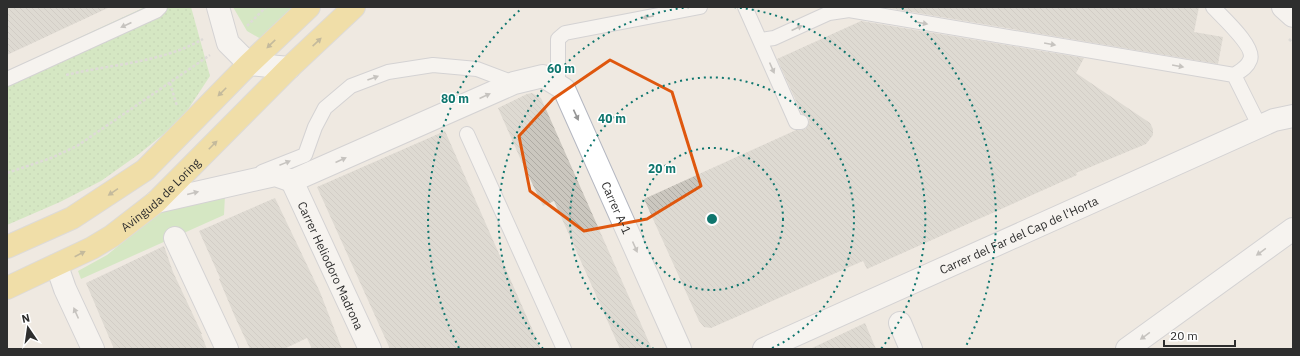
<svg xmlns="http://www.w3.org/2000/svg" width="1300" height="356" font-family="'IBM Plex Sans',sans-serif">
	<style>
		.grass { fill: #b6e59e }
		.park { fill: url(#park-dots) }
		.building { fill: url(#building-back-hatch) }
		.lines { fill: none; stroke-linecap: round; stroke-linejoin: round }
		.service-casing { stroke: #b4b7c1; stroke-width: 16 }
		.minor-casing { stroke: #b4b7c1; stroke-width: 24 }
		.tertiary-casing { stroke: #b4b7c1; stroke-width: 24 }
		.primary-casing { stroke: #c9c9c9; stroke-width: 24 }
		.path { stroke: #c9c9c9; stroke-width: 2.5; stroke-dasharray: 3 2; stroke-linecap: butt }
		.service { stroke: #fff; stroke-width: 14 }
		.minor { stroke: #fff; stroke-width: 22 }
		.tertiary { stroke: #fff; stroke-width: 22 }
		.primary { stroke: #f2d163; stroke-width: 22 }
		.oneway { fill: #969696 }
		.oneway2 { fill: #908048 }
		.marked { fill: none; stroke: #df570e; stroke-width: 3; stroke-linejoin: round }
		.ring { fill: none; stroke: #0f766e; stroke-width: 2; stroke-dasharray: 2 4 }
		.labels { text-anchor: middle; dominant-baseline: central; stroke-width: 3; stroke-linejoin: round; paint-order: stroke }
		.street-label { font-size: 12px; fill: #2e2e2e; stroke: #fff }
		.centre { fill: #0f766e; stroke: #fff; stroke-width: 2 }
		.ring-label { font-size: 12px; text-anchor: middle; font-weight: bold; fill: #0f766e; stroke: #fff; stroke-width: 3; stroke-linejoin: round; paint-order: stroke }
	</style>
	<defs>
		<pattern id="park-dots" width="8" height="8" patternUnits="userSpaceOnUse"><rect width="8" height="8" fill="#b6e59e"/><path d="M2 2h.1M6 6h.1" fill="none" stroke="#9dc588" stroke-width="1.8" stroke-linecap="round"/></pattern>
		<pattern id="building-back-hatch" width="6" height="6" patternUnits="userSpaceOnUse"><rect width="6" height="6" fill="#cbc7bf"/><path d="M-1 5l2 2M0 0l6 6M5-1l2 2" fill="none" stroke="#afaba4"/></pattern>
	</defs>
	<rect width="100%" height="100%" fill="#efe9e1"/>
	<!-- grass -->
	<path class="grass" d="M233,7h61l-33,32 -14,-8z
		M225,195l-1,20 -143,64 -3,-8 29,-16 57,-46z"/>
	<!-- park -->
	<path class="park" d="M145,7h46l19,69 -29,44 -42,34 -38,27 -41,21 -53,23v-154z"/>
	<!-- building -->
	<path class="building" d="M7,7h103l-103,48z
		M891,7h308l-5,25 29,5 -5,27 -330,-56z
		M861,21l223,37 -8,15 74,50 3,6v6l-7,9 -70,29 1,2 -210,94 -4,-8 -152,67 -7,-1 -5,-6 -55,-122 152,-69 10,-1 3,-7v-4l-7,-4 -25,-55z
		M532,93l9,5 111,251h-32l-66,-148 -11,5 -23,-48 -22,-50 29,-14z
		M445,131l96,218h-151l-73,-162z
		M275,198l45,94 22,57h-30l-5,-11 -23,11h-34l-15,-32 -16,-38 1,-1 -21,-47z
		M164,246l9,26 29,62h-1l6,15h-93l-28,-66z
		M865,323l11,26h-66z"/>
	<g class="lines">
		<!-- service casing -->
		<g class="service-casing">
			<path id="service" d="M745,7l51,115h5
				M760,40l14,-2 55,-25 20,-3 385,65c6,-4 13,-7 16,-15 6,-13 -28,-43 -37,-53
				M1234,75l26,52
				M7,79l149,-68 4,-4
				M558,86v-47l7,-6 135,-26
				M467,134l97,215
				M262,172l43,-17 10,-28 10,-19 26,-22 37,-14 45,-7 44,4 37,14"/>
		</g>
		<!-- minor casing -->
		<g class="minor-casing">
			<g id="minor">
				<path d="M1283,7l10,9"/>
				<path id="s1" d="M292,181l78,168"/>
				<path id="s2" d="M156,202l119,-27 17,6 222,-98 29,-7 21,13 116,260"/>
				<path d="M175,238l52,111"/>
				<path d="M57,266l8,23 28,60"/>
				<path d="M900,323l11,26"/>
				<path id="s3" d="M764,349l510,-229 19,-4"/>
				<path d="M1127,349l166,-120"/>
			</g>
		</g>
		<!-- tertiary casing -->
		<g class="tertiary-casing">
			<path id="tertiary" d="M218,7l10,36 21,21 40,4"/>
		</g>
		<!-- primary casing -->
		<g class="primary-casing">
			<g id="primary">
				<path d="M7,247l65,-29 73,-48 104,-106 60,-57"/>
				<path id="s4" d="M7,288l85,-40 20,-12 44,-34 133,-134 65,-61"/>
			</g>
		</g>
		<!-- path -->
		<path class="path" d="M247,26l19,-19
			M1289,39l4,4
			M66,75c46,-11 95,-12 137,-36
			M170,83l7,23
			M7,173l44,-15 26,-12 133,-91"/>
		<!-- service -->
		<use href="#service" class="service"/>
		<!-- minor -->
		<use href="#minor" class="minor"/>
		<!-- tertiary -->
		<use href="#tertiary" class="tertiary"/>
		<!-- primary -->
		<use href="#primary" class="primary"/>
	</g>
	<!-- one-way arrows -->
	<defs><path id="oneway-solid" d="M-6-.8H1V-3.2L6.5 0L1 3.2V.8H-6Z"/></defs>
	<g class="oneway">
		<use href="#oneway-solid" transform="translate(648 17) rotate(169)"/>
		<use href="#oneway-solid" transform="translate(922 23) rotate(10)"/>
		<use href="#oneway-solid" transform="translate(126 25) rotate(155)"/>
		<use href="#oneway-solid" transform="translate(797 28) rotate(-25)"/>
		<use href="#oneway-solid" transform="translate(1050 44) rotate(10)"/>
		<use href="#oneway-solid" transform="translate(1178 66) rotate(10)"/>
		<use href="#oneway-solid" transform="translate(772 68) rotate(66)"/>
		<use href="#oneway-solid" transform="translate(373 78) rotate(-20)"/>
		<use href="#oneway-solid" transform="translate(485 96) rotate(-24)"/>
		<use href="#oneway-solid" transform="translate(576 115) rotate(65)"/>
		<use href="#oneway-solid" transform="translate(341 160) rotate(-24)"/>
		<use href="#oneway-solid" transform="translate(285 163) rotate(-22)"/>
		<use href="#oneway-solid" transform="translate(193 193) rotate(-14)"/>
		<use href="#oneway-solid" transform="translate(635 247) rotate(66)"/>
		<use href="#oneway-solid" transform="translate(1261 252) rotate(144)"/>
		<use href="#oneway-solid" transform="translate(76 313) rotate(-114)"/>
		<use href="#oneway-solid" transform="translate(1145 336) rotate(144)"/>
	</g>
	<g class="oneway2">
		<use href="#oneway-solid" transform="translate(317 42) rotate(-43)"/>
		<use href="#oneway-solid" transform="translate(271 44) rotate(136)"/>
		<use href="#oneway-solid" transform="translate(222 92) rotate(135)"/>
		<use href="#oneway-solid" transform="translate(213 145) rotate(-45)"/>
		<use href="#oneway-solid" transform="translate(113 192) rotate(146)"/>
		<use href="#oneway-solid" transform="translate(80 254) rotate(-27)"/>
	</g>
	<!-- marked area -->
	<path d="M0 0H1300V356H0ZM610,60l62,32 29,94 -54,33 -63,12 -54,-40 -11,-55 34,-37z" fill="#efe9e1" fill-opacity=".55" fill-rule="evenodd"/>
	<path class="marked" d="M610,60l62,32 29,94 -54,33 -63,12 -54,-40 -11,-55 34,-37z"/>
	<!-- distance rings -->
	<g class="ring">
		<circle cx="712" cy="219" r="71"/>
		<path d="M654 349A142 142 0 1 1 770 349"/>
		<path d="M543 349A213 213 0 0 1 690 7M734 7A213 213 0 0 1 881 349"/>
		<path d="M459 348A284 284 0 0 1 522 8M902 8A284 284 0 0 1 965 348"/>
	</g>
	<g class="labels">
		<!-- street labels -->
		<g class="street-label">
			<text stroke="none"><textPath href="#s4" startOffset="181">Avinguda de Loring</textPath></text>
			<text stroke="none"><textPath href="#s2" startOffset="567">Carrer A-1</textPath></text>
			<text stroke="none"><textPath href="#s3" startOffset="279">Carrer del Far del Cap de l'Horta</textPath></text>
			<text stroke="none"><textPath href="#s1" startOffset="93">Carrer Heliodoro Madrona</textPath></text>
		</g>
	</g>
	<circle cx="712" cy="219" r="6" class="centre"/>
	<g class="ring-label">
		<text x="561" y="73">60 m</text>
		<text x="455" y="103">80 m</text>
		<text x="612" y="123">40 m</text>
		<text x="662" y="173">20 m</text>
	</g>
	<!-- border -->
	<rect width="1300" height="356" fill="none" stroke="#2e2e2e" stroke-width="16"/>
	<!-- north arrow -->
	<g transform="translate(28 328) rotate(347)" stroke="#ffffff" stroke-width="3" paint-order="stroke">
	<path d="M0-3L7 15L0 10L-7 15Z" fill="#2e2e2e"/>
	<text y="-6" font-size="11" font-weight="bold" text-anchor="middle" fill="#2e2e2e">N</text>
	</g>
	<!-- scale -->
	<path d="M1164 340v6h71v-6" fill="none" stroke="#2e2e2e" stroke-width="2"/>
	<text x="1170" y="340" font-size="12" fill="#2e2e2e" stroke="#ffffff" stroke-width="3" paint-order="stroke">20 m</text>
</svg>
